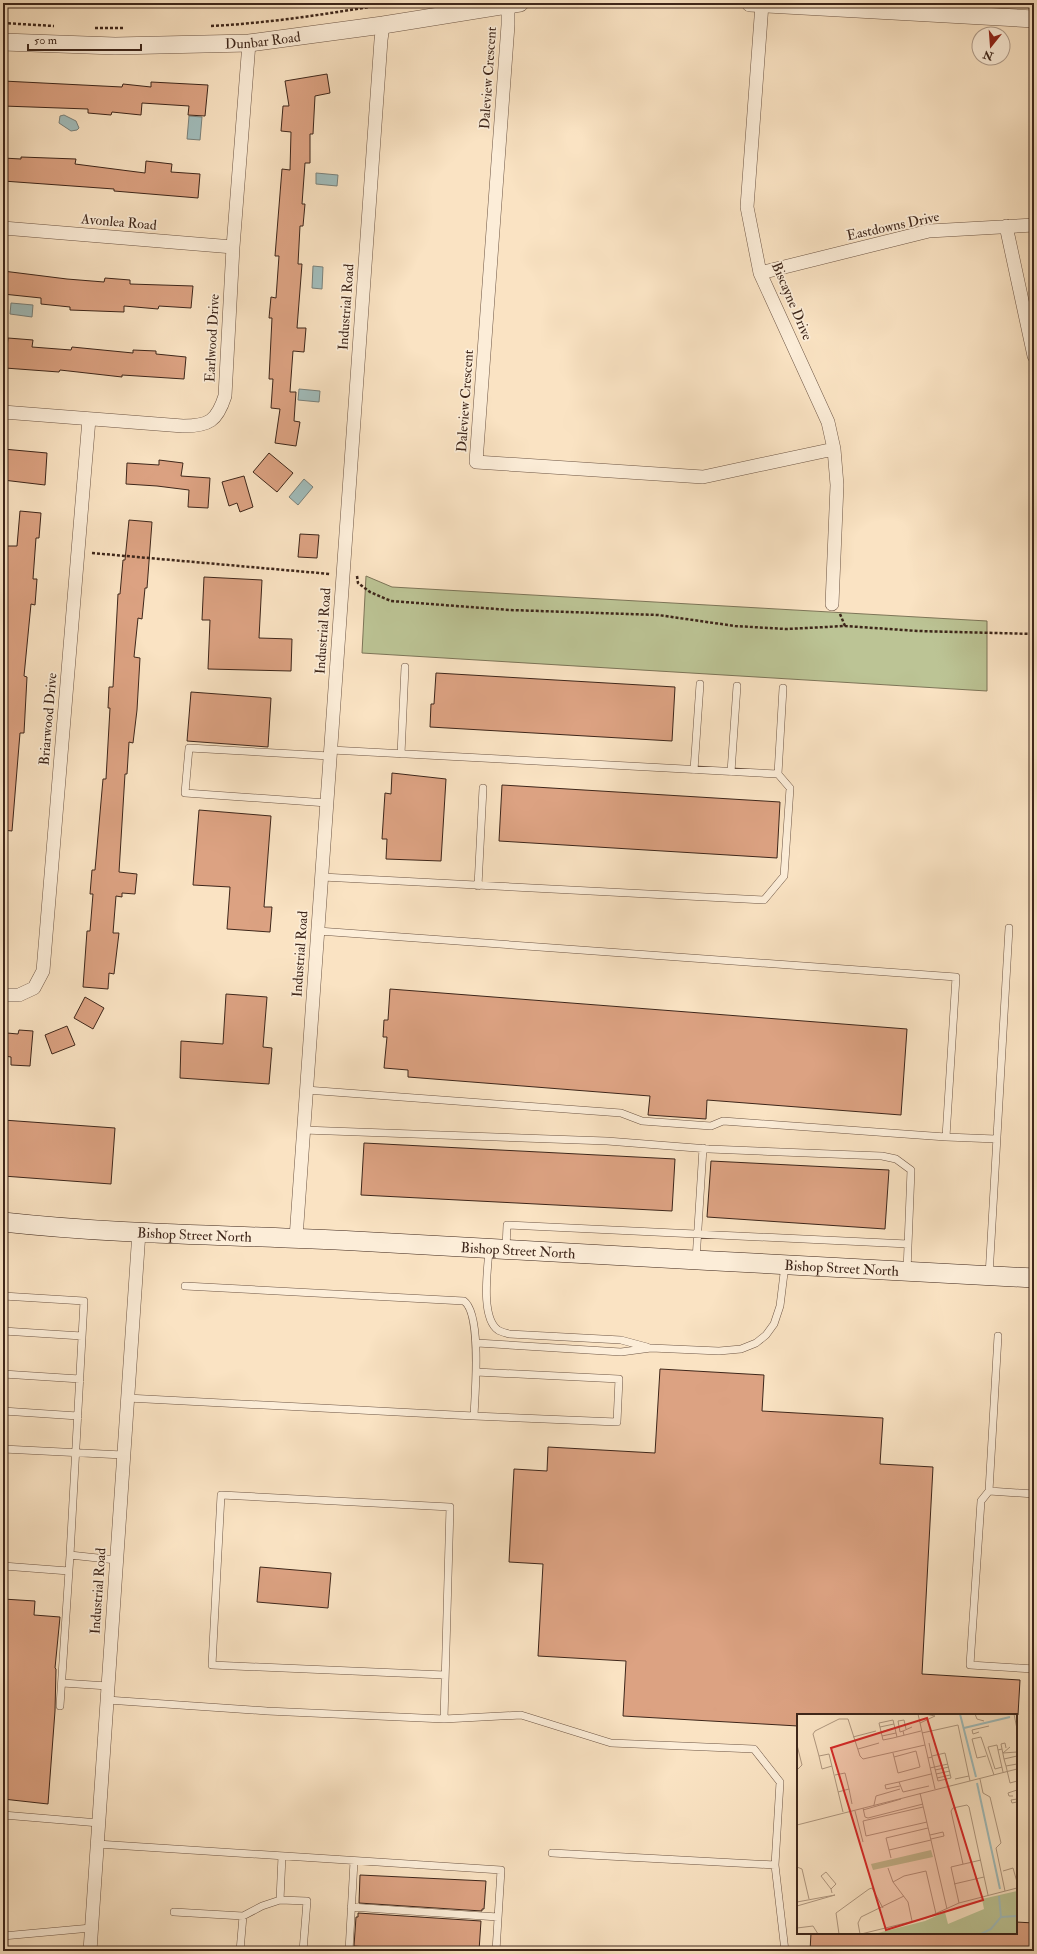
<svg xmlns="http://www.w3.org/2000/svg" width="1037" height="1954" font-family="'IM FELL Double Pica',serif">
	<style>
		.green { fill: #bcc495; stroke: #7d7558 }
		.water { fill: #a1bdbc; stroke: #79817b }
		.building { fill: #dca282; stroke: #3e261a }
		.lines { fill: none; stroke-linecap: round; stroke-linejoin: round }
		.service-casing { stroke: #6d5544; stroke-width: 8 }
		.minor-casing { stroke: #6d5544; stroke-width: 14 }
		.tertiary-casing { stroke: #6d5544; stroke-width: 18 }
		.secondary-casing { stroke: #3e261a; stroke-width: 20 }
		.path { stroke: #3e261a; stroke-width: 2.5; stroke-dasharray: 3 2; stroke-linecap: butt }
		.service { stroke: #fcedd8; stroke-width: 7 }
		.minor { stroke: #fcedd8; stroke-width: 13 }
		.tertiary { stroke: #fcedd8; stroke-width: 17 }
		.secondary { stroke: #fcedd8; stroke-width: 19 }
		.labels { text-anchor: middle; dominant-baseline: central; stroke-width: 3.5; stroke-linejoin: round; paint-order: stroke }
		.street-label { font-size: 14px; fill: #3e261a; stroke: #fcedd8 }
		.inset-river { fill: none; stroke: #a1bdbc; stroke-width: 2 }
		.inset-road { fill: none; stroke: #af977f; stroke-width: 1 }
		.view { fill: #d62828; fill-opacity: 0.15; stroke: #d62828; stroke-width: 2 }
		.inset-edge { fill: none; stroke: #3e261a; stroke-width: 2 }
	</style>
	<rect width="100%" height="100%" fill="#fae3c3"/>
	<filter id="stains"><feTurbulence type="fractalNoise" baseFrequency=".005" numOctaves="4"/><feColorMatrix values="0 0 0 0 .2 0 0 0 0 .09 0 0 0 0 .02 0 0 0 .5 -.17"/></filter>
	<radialGradient id="worn" r=".72"><stop offset=".6" stop-color="#630" stop-opacity="0"/><stop offset="1" stop-color="#630" stop-opacity=".3"/></radialGradient>
	<!-- green -->
	<path class="green" d="M366,576l26,11 595,34v70l-625,-38z"/>
	<!-- water -->
	<path class="water" d="M64,115l12,6 3,7 -2,2 -6,1 -12,-8 1,-7z
		M189,116l13,1 -2,23 -13,-1z
		M316,173l22,2 -1,11 -21,-2z
		M313,266l10,1 -1,22 -10,-1z
		M11,303l22,2 -1,12 -22,-3z
		M299,389l21,2 -1,11 -21,-2z
		M304,479l9,8 -15,18 -9,-8z"/>
	<!-- building -->
	<path class="building" d="M327,74l3,19 -15,3 -2,38h-3v29h-5l-3,41h3l-2,22h-3l-2,38h4l-5,64h9l-2,24 -11,-1 -3,41h6l-2,29 6,1 -4,24 -21,-3 5,-34 -9,-1 2,-29h-4l3,-61h-3l2,-21 5,1 3,-42h-4l7,-87 8,1 1,-38 -10,-1 2,-25h6l-4,-25z
		M3,81l119,6 1,-3 28,3v-5l57,3 -3,31 -17,-1 1,-9 -47,-3 -1,12 -29,-3 -1,3 -23,-2v-4l-85,-3z
		M21,157l55,2 -1,5 70,9 1,-12 26,3 -1,8 29,2 -2,24 -84,-7v-2l-111,-8v-23l18,1z
		M3,271l64,8 37,3 1,-4 25,2v4l63,2 -2,22 -32,-2 -1,3 -34,-3v6l-54,-2v-3l-29,-3v-6l-38,-4z
		M8,338l25,2 -1,7 39,3 1,-3 61,6v-3l23,1v3l30,3 -2,22 -62,-4v2l-62,-7 -1,2 -54,-4z
		M3,449l44,4 -2,32 -42,-5z
		M269,453l24,20 -16,19 -24,-20z
		M159,460l24,3 -2,13 29,2 -2,30 -20,-1 1,-17 -32,-4 -31,-2 1,-21 32,2z
		M244,476l9,31 -13,5 -3,-9 -8,3 -7,-24z
		M20,511l21,2 -2,25h-3l-3,41h4l-2,26 -4,-1 -7,72 3,1 -3,56h-4l-8,98 -9,-1v-187l4,-41h-3l3,-56h10z
		M129,520l23,2 -5,66h-2l-3,31 -4,-1 -4,39 6,1 -3,52 -4,33 -4,-1 -2,32h-2l-6,98 18,2 -2,20 -13,-1v4l-6,-1 -3,37h6l-5,41 -5,-1 -1,16 -25,-2 4,-56h3l3,-37h-3l2,-24h3l8,-91h3l4,-71h-2l1,-21h4l5,-93h2l3,-34h2z
		M300,534l19,1 -2,23 -19,-1z
		M204,577l58,3 -3,58 33,1 -1,32 -83,-2 2,-49h-8z
		M436,673l239,14 -3,54 -242,-14 1,-23h3z
		M191,692l80,6 -3,49 -81,-6z
		M392,773l54,6 -5,82 -55,-2 1,-20h-5l3,-46 6,1z
		M502,785l278,17 -3,56 -278,-17z
		M199,810l72,6 -7,91h8l-2,25 -43,-3 3,-42 -37,-2z
		M390,989l517,40 -6,86 -194,-15 -1,19 -58,-4 2,-19 -242,-19v-7l-24,-2 3,-31h-4l1,-17h4z
		M226,994l41,3 -4,50 9,1 -3,36 -89,-6 1,-37 42,3z
		M85,997l19,11 -11,21 -19,-11z
		M67,1026l8,19 -23,9 -7,-19z
		M19,1030l14,1 -3,35 -19,-1v-8l-6,-1 2,-23 11,1z
		M3,1120l112,8 -4,56 -108,-8z
		M364,1143l311,16 -3,52 -311,-16z
		M711,1161l178,9 -4,59 -178,-12z
		M660,1369l104,6 -2,36 121,7 -3,46 53,3 -11,207 98,6 -2,35h-220v11l-175,-10 3,-55 -88,-5 5,-92 -34,-2 5,-93 33,2 1,-24 107,6z
		M260,1567l71,6 -3,35 -71,-6z
		M3,1599l32,2 -1,14 26,2 -5,51 1,1 -1,42 -7,93 -45,-5z
		M360,1875l126,6 -2,28h-2v2l-123,-8z
		M358,1913l123,8 -2,30h-57l-68,-5 2,-29h2z
		M1016,1922l18,1v28h-224l1,-18h205z"/>
	<g class="lines">
		<!-- service casing -->
		<g class="service-casing">
			<path id="service" d="M331,750l447,24 5,-86
				M401,754l4,-87
				M694,770l6,-86
				M731,772l6,-86
				M327,803l-142,-10 4,-45 141,8
				M322,877l442,23 20,-24 6,-88 -12,-14
				M478,886l5,-98
				M306,1090l315,23 21,8 69,5 12,-5 223,16 10,-160 -638,-46
				M303,1130l304,11 102,8 173,7 14,3 15,11 -4,101
				M946,1137l50,2
				M489,1249c-1,19 -9,68 9,81 3,2 8,3 11,4l112,6 26,7
				M506,1249l1,-24 401,19
				M696,1260l7,-112
				M989,1276l20,-348
				M185,1286l279,15c18,13 11,93 10,115l143,6 2,-43 -143,-7
				M3,1296l81,5 -14,254
				M3,1331l79,5
				M998,1336l-9,155 45,3
				M477,1343l144,9 30,-4 68,3 22,-2 15,-6 10,-8 8,-11 6,-18 5,-41
				M3,1374l77,5
				M127,1398l347,18
				M3,1411l75,5
				M3,1449l120,6
				M989,1491l-8,10 -11,164 64,4
				M3,1566l66,5
				M62,1683l46,3
				M107,1700l160,11 177,8 77,-4 90,28 143,6 26,33 -5,83 10,86
				M60,1706l10,-151 46,5
				M444,1719l6,-212 -229,-12 -9,170 233,10
				M3,1815l96,8
				M97,1844l404,26 -5,81
				M552,1853l223,12
				M280,1900l27,1 -4,50
				M351,1907l147,10
				M174,1912l69,4 19,-10 18,-6 2,-44
				M3,1936l88,-8
				M240,1951l3,-35
				M349,1951l5,-90"/>
		</g>
		<!-- minor casing -->
		<g class="minor-casing">
			<path id="minor" d="M762,4l-15,203 13,66 68,149 6,27 3,36 -5,119
				M508,5v20l-32,437 227,15 131,-28
				M1006,226l28,130
				M3,228l230,19
				M760,273l169,-42 105,-6
				M3,412l180,14c26,0 34,-5 42,-30l8,-149 16,-204
				M3,995h16l15,-7 9,-17 46,-552
				M296,1238l85,-1198 2,-15
				M90,1951l49,-719"/>
		</g>
		<!-- tertiary casing -->
		<g class="tertiary-casing">
			<g id="tertiary">
				<path d="M750,3l284,16"/>
				<path id="s1" d="M3,42l112,4 134,-3 134,-18 137,-22"/>
			</g>
		</g>
		<!-- secondary casing -->
		<g class="secondary-casing">
			<g id="secondary">
				<path id="s2" d="M3,1222c117,13 235,13 352,19 226,13 453,25 679,37"/>
			</g>
		</g>
		<!-- path -->
		<path class="path" d="M3,23l51,3
			M211,26c61,-3 122,-13 182,-23
			M95,28h29
			M92,553l238,21
			M357,576l1,7 12,9 21,9 119,9 148,5 77,11 51,3 59,-3 73,5 116,3
			M840,614l5,12"/>
		<!-- service -->
		<use href="#service" class="service"/>
		<!-- minor -->
		<use href="#minor" class="minor"/>
		<!-- tertiary -->
		<use href="#tertiary" class="tertiary"/>
		<!-- secondary -->
		<use href="#secondary" class="secondary"/>
	</g>
	<g class="labels">
		<!-- street labels -->
		<g class="street-label">
			<text stroke="none"><textPath href="#s1" startOffset="260">Dunbar Road</textPath></text>
			<text transform="translate(488 78) rotate(-86)">Daleview Crescent</text>
			<text transform="translate(119 222) rotate(5)">Avonlea Road</text>
			<text transform="translate(893 226) rotate(-12)">Eastdowns Drive</text>
			<text transform="translate(792 301) rotate(67)">Biscayne Drive</text>
			<text transform="translate(346 307) rotate(-86)">Industrial Road</text>
			<text transform="translate(212 338) rotate(-87)">Earlwood Drive</text>
			<text transform="translate(465 401) rotate(-86)">Daleview Crescent</text>
			<text transform="translate(323 631) rotate(-86)">Industrial Road</text>
			<text transform="translate(48 719) rotate(-85)">Briarwood Drive</text>
			<text transform="translate(300 954) rotate(-86)">Industrial Road</text>
			<text stroke="none"><textPath href="#s2" startOffset="192">Bishop Street North</textPath></text>
			<text stroke="none"><textPath href="#s2" startOffset="516">Bishop Street North</textPath></text>
			<text stroke="none"><textPath href="#s2" startOffset="840">Bishop Street North</textPath></text>
			<text transform="translate(98 1591) rotate(-86)">Industrial Road</text>
		</g>
	</g>
	<!-- overview -->
	<g transform="translate(797 1714)">
		<rect width="220" height="220" fill="#fae3c3"/>
		<path d="M134,136l2,7 -60,13 -2,-6zM220,177v43h-143l51,-13 20,-9 3,12 36,-15 -2,-10z" fill="#bcc495"/>
		<path class="inset-river" d="M163,0l16,63M167,14l46,-11M180,69l23,106M204,203l16,-1M184,220l10,-5 10,-12 -2,-21"/>
		<path class="inset-road" d="M121,0l17,75M178,0l2,5 7,2M217,0l3,15M123,9l15,-7 -10,-2M83,13l14,-3M106,17l-3,1 -2,-11 6,-1 2,9M84,18l14,-4M182,18l-6,2 -1,-4 17,-4M125,19l36,-8 12,56M107,21l-1,-4 9,-4M85,22l14,-3M56,23l23,-6M100,23l-4,-17 -14,3 4,17 10,-2 28,-7M0,31l5,20 -5,5M213,33l-7,6 14,-1M61,35l21,-6M205,35l-4,1 5,22M201,36l-1,-5 -9,2 7,22 7,-2M96,39l5,20 22,-6 -4,-16 -22,6M22,42l3,13 10,-3M135,42l13,-3 6,25 -13,3 -6,-24M189,42l-9,2 -5,-19 9,-2 13,38M131,44l4,-1 -3,-14M207,45l-3,-15 4,-1 1,5M220,50l-11,2 4,17 7,-2M209,52l-2,-7 13,-3M133,54l18,-4M138,56l14,-3M139,60l14,-3M38,61l10,-2 4,16M140,64l13,-3M158,65l14,-3M183,65l3,14 7,4 11,46 -5,5 9,43M102,68l32,-8M103,72l-14,3 -1,-4 14,-3 4,10 26,-6M41,78l11,-3 3,15M123,79l27,116M216,82h-4l-1,-3 9,-3M220,85l-6,1 1,3 5,-1M77,91l2,-9 24,-7M126,93l-60,14 3,15 61,-14M66,94l2,9 3,1 55,-14M66,96l38,-11M58,97l8,31M46,98l-14,-58 -10,2 -6,-22 2,-3 24,-12h9l12,37 3,3 62,-14M0,111l220,-56M133,121l13,-3 1,4 -13,3M92,136l-3,-12 42,-10M94,144l-2,-8 42,-10M166,150l-12,-53 2,-3 14,-3 2,2 19,88M0,153l5,2 7,30M91,154l5,14 15,20 4,19M206,157l10,-3 4,14M96,168l11,-6 22,-5 10,43M157,170l30,-7M34,175l-10,-13 5,-4 10,12 -5,5 1,4M0,188l38,-7 -38,11M162,189l-8,-36 30,-7M0,214l16,-2 5,8M42,220l-3,-21 33,-24 3,-1 11,20M63,220l-2,-11 3,-6 43,-21M64,220l65,-16 33,-15 58,-15"/>
		<path class="view" d="M130,4l56,182 -97,30 -55,-182z"/>
		<rect width="220" height="220" class="inset-edge"/>
	</g>
	<!-- margin -->
	<rect width="1037" height="1954" fill="none" stroke="#fae3c3" stroke-width="16"/>
	<rect x="4" y="4" width="1029" height="1946" fill="none" stroke="#3e261a" stroke-width="2"/>
	<rect x="8" y="8" width="1021" height="1938" fill="none" stroke="#3e261a"/>
	<!-- north arrow -->
	<g transform="translate(991 46) rotate(197)"><circle r="19" fill="#fcedd8" stroke="#b09d8c"/>
	<path d="M0-3L7 15L0 10L-7 15Z" fill="#8f2418"/>
	<text y="-6" font-size="11" font-weight="bold" text-anchor="middle" fill="#3e261a">N</text>
	</g>
	<!-- scale -->
	<path d="M28 44v6h113v-6" fill="none" stroke="#3e261a" stroke-width="2"/>
	<text x="34" y="44" font-size="12" fill="#3e261a" stroke="#fcedd8" stroke-width="3" paint-order="stroke">50 m</text>
	<rect width="100%" height="100%" filter="url(#stains)"/>
	<rect width="100%" height="100%" fill="url(#worn)"/>
</svg>
